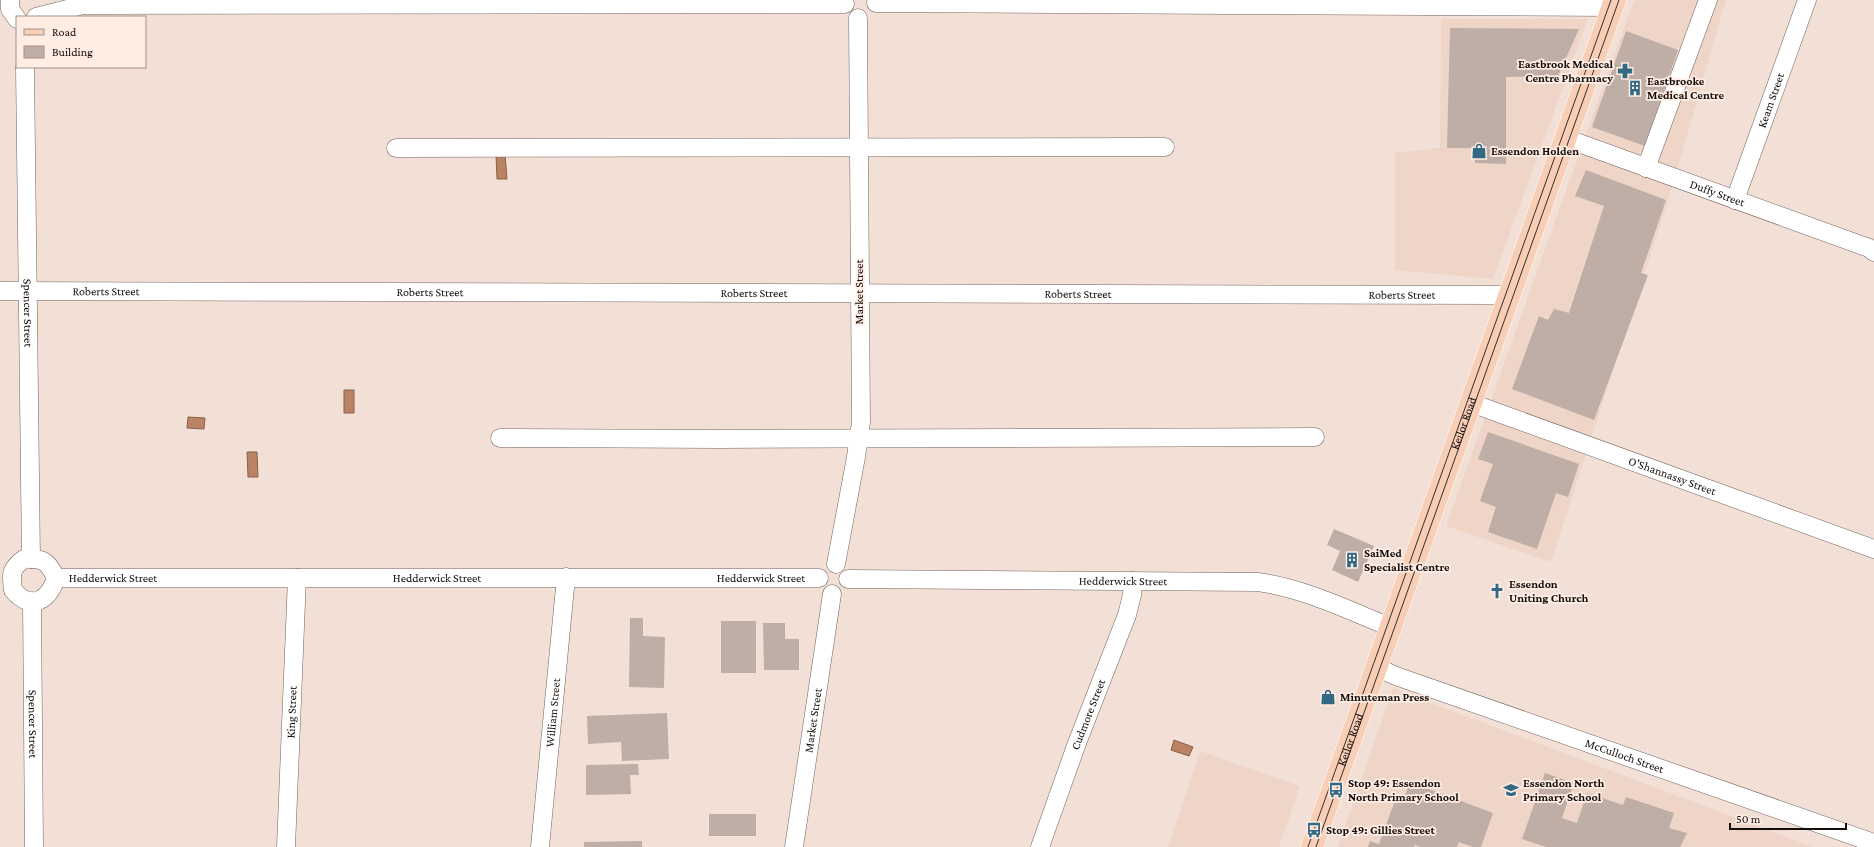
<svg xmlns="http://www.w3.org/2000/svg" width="1874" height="847" font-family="'Crimson Pro',serif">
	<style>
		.built { fill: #eed5c7 }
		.water { fill: #ba8363; stroke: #886049 }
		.building { fill: #beaea5 }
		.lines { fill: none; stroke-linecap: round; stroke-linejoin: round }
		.minor-casing { stroke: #72635b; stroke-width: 19 }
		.major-casing { stroke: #fff; stroke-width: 23 }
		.minor { stroke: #fff; stroke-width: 18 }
		.major { stroke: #f8ceb6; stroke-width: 22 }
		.tram { stroke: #362e2a; stroke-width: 1 }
		.labels { text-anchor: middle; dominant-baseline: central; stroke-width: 3.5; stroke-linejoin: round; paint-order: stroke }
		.poi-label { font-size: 12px; font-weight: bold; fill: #140e0b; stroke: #ffede4; text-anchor: start }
		.street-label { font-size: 12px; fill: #140e0b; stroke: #ffede4 }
	</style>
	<rect width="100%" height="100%" fill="#f2e0d7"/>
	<!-- built -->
	<path class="built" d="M1634,0h92l-58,201 -117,361 -105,-36z
		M1441,19h147l-95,260 -98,-9v-117l45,-5z
		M1393,688l25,10 395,149h-475z
		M1200,751l100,35 -21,61h-111z"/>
	<!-- water -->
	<path class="water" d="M496,154h9l2,25h-10z
		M344,390h10v23h-10z
		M188,417l17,1 -1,11 -17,-1z
		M247,452h10l1,25h-10z
		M1174,740l19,7 -4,9 -18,-6z"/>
	<!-- building -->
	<path class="building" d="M1450,28l129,1 -21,47 -52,1v87l-31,-1v-15h-28z
		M1626,31l52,19 -33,96 -53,-19z
		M1586,170l80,30 -25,73 7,2 -54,145 -82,-31 27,-73 9,4 6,-11 15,4 35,-107 -29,-10z
		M1488,432l91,32 -11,33 -12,-4 -19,56 -49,-17 8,-25 -16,-6 13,-37 -15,-5z
		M1334,529l40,17 -16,36 -26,-12 8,-19 -13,-6z
		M630,618h13v18l22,1 -1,51 -35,-1z
		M721,621h35v52h-35z
		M763,623h22v16h14v31h-35z
		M667,713l2,46 -47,2 -1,-19 -33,2 -1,-28z
		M638,764l1,11h-9l1,19 -45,1v-30z
		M1545,773l29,10 -12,35 15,5 10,-30 36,12 3,-8 48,16 -5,15 18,5 -7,14h-134l-24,-8z
		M1410,782l83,31 -12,34h-8l-14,-5 -2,5h-36l-7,-2v2h-46l2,-6 9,3 17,-46 7,3z
		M709,814h47v22h-47z
		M642,841v6h-58v-5z"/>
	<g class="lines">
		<!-- minor casing -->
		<g class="minor-casing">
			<g id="minor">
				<path d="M10,0v9l7,10"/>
				<path d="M876,3l736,4"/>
				<path d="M36,17l47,-12 762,-1"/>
				<path id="s1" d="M25,67l6,492"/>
				<path id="s2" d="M1565,138l304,110 5,4"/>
				<path d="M396,148l769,-1"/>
				<path d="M1646,168l62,-168"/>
				<path id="s3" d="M1735,200l72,-200"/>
				<path id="s4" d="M0,291l1500,4 8,3"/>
				<path id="s5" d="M1471,403l403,146"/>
				<path d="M500,438l221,1 594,-2"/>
				<path d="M24,559c19,-1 24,2 32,19 -7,22 -25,34 -43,12 -2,-16 -3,-21 11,-31z"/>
				<path d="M836,564l20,-107 5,-35 -3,-404"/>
				<path id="s6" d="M56,578h763"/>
				<path id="s7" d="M848,579l410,3c45,6 90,28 132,45"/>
				<path id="s8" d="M32,601l2,246"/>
				<path id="s9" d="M1376,667l20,9 478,167"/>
				<path id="s10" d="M286,847l11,-269"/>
				<path id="s11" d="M540,847l26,-270"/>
				<path id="s12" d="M794,847l38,-253"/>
				<path id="s13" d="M1040,847l37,-104 50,-128 5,-20 1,-14"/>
			</g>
		</g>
		<!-- major casing -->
		<g class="major-casing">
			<g id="major">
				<path id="s14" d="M1312,847l303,-847"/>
			</g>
		</g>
		<!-- minor -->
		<use href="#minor" class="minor"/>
		<!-- major -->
		<use href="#major" class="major"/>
		<!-- tram -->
		<path class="tram" d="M1308,847l303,-847
			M1316,847l303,-847"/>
	</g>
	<!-- icons -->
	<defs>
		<g id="pharmacy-bare" transform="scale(1.2)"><path d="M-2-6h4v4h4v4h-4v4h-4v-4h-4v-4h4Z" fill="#326984" stroke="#ffede4" stroke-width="2.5" paint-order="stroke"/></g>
		<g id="building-bare" transform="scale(1.2)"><path d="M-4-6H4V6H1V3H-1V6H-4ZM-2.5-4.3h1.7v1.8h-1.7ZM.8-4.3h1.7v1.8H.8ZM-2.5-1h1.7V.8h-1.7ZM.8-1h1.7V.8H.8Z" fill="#326984" stroke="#ffede4" stroke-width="2.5" paint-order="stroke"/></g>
		<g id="shop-bare" transform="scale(1.2)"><path d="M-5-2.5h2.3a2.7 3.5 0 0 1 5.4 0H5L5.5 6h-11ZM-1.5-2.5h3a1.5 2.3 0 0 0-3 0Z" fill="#326984" stroke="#ffede4" stroke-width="2.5" paint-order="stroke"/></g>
		<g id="church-bare" transform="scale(1.2)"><path d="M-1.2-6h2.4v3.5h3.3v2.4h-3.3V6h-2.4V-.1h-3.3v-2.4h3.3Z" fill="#326984" stroke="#ffede4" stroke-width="2.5" paint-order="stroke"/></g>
		<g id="bus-bare" transform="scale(1.2)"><path d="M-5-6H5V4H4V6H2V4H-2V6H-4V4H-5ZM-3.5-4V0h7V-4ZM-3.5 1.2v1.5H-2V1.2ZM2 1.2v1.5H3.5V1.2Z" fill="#326984" stroke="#ffede4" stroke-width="2.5" paint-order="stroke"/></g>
		<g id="school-bare" transform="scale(1.2)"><path d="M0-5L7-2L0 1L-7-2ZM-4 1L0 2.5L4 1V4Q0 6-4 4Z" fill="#326984" stroke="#ffede4" stroke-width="2.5" paint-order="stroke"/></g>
	</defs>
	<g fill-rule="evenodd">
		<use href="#pharmacy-bare" x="1625" y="71"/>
		<use href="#building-bare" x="1635" y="88"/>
		<use href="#shop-bare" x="1479" y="151"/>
		<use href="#building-bare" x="1352" y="560"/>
		<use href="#church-bare" x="1497" y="591"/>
		<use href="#shop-bare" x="1328" y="697"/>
		<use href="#bus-bare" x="1336" y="790"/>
		<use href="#school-bare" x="1511" y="790"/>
		<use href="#bus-bare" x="1314" y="830"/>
	</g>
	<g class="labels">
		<!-- poi labels -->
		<g class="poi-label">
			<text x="1613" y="64" text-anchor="end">Eastbrook Medical<tspan x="1613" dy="14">Centre Pharmacy</tspan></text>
			<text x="1647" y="81">Eastbrooke<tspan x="1647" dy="14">Medical Centre</tspan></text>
			<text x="1491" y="151">Essendon Holden</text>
			<text x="1364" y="553">SaiMed<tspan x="1364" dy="14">Specialist Centre</tspan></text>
			<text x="1509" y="584">Essendon<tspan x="1509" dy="14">Uniting Church</tspan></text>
			<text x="1340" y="697">Minuteman Press</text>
			<text x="1348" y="783">Stop 49: Essendon<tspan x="1348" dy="14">North Primary School</tspan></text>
			<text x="1523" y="783">Essendon North<tspan x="1523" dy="14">Primary School</tspan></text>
			<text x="1326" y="830">Stop 49: Gillies Street</text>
		</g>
		<!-- street labels -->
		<g class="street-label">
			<text stroke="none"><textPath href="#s3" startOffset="106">Keam Street</textPath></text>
			<text stroke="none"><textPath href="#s2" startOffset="162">Duffy Street</textPath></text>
			<text stroke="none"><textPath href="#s4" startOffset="106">Roberts Street</textPath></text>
			<text stroke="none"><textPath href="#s4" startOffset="430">Roberts Street</textPath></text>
			<text transform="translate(859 292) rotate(-90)">Market Street</text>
			<text stroke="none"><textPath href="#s4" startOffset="754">Roberts Street</textPath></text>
			<text stroke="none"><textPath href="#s4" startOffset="1078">Roberts Street</textPath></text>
			<text stroke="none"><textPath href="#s4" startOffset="1402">Roberts Street</textPath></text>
			<text stroke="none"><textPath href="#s1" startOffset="246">Spencer Street</textPath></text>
			<text stroke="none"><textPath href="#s14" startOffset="450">Keilor Road</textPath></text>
			<text stroke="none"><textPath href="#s5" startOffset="214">O'Shannassy Street</textPath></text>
			<text stroke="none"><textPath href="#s6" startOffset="57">Hedderwick Street</textPath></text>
			<text stroke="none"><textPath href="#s6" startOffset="381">Hedderwick Street</textPath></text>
			<text stroke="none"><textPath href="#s6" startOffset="705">Hedderwick Street</textPath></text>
			<text stroke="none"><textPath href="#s7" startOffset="275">Hedderwick Street</textPath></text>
			<text stroke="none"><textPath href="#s11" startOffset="135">William Street</textPath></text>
			<text stroke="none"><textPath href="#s10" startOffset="135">King Street</textPath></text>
			<text stroke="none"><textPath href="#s13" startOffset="141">Cudmore Street</textPath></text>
			<text stroke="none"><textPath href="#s12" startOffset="128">Market Street</textPath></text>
			<text stroke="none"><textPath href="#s8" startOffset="123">Spencer Street</textPath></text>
			<text stroke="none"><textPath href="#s14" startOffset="114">Keilor Road</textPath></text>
			<text stroke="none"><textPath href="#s9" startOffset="264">McCulloch Street</textPath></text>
		</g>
	</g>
	<!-- legend -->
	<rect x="16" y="16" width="130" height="52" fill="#ffede4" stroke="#a1948d"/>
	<rect x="24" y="29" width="20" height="6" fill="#f8ceb6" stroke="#a1948d"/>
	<text x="52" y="36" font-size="12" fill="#140e0b">Road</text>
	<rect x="24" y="46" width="20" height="12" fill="#beaea5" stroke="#a1948d"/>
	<text x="52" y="56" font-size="12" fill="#140e0b">Building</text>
	<!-- scale -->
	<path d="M1730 823v6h116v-6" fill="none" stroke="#140e0b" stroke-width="2"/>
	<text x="1736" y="823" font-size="12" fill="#140e0b" stroke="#ffede4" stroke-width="3" paint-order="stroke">50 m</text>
</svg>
